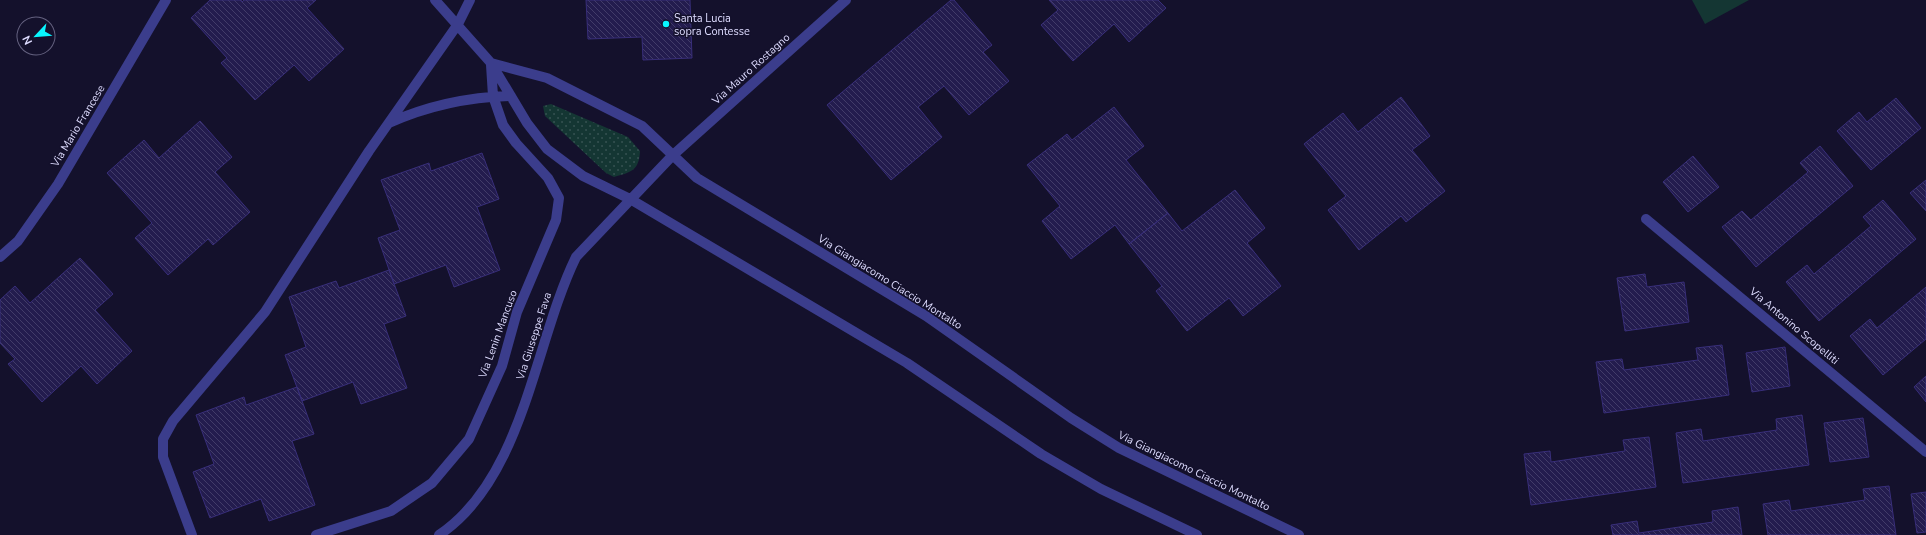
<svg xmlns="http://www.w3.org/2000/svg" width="1926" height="535" font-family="'Nunito Sans',sans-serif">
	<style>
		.grass { fill: url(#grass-dots) }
		.green { fill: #143633 }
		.building { fill: url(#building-back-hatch); stroke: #382e7a }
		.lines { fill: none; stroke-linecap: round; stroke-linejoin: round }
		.minor { stroke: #3b3d8c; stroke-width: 10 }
		.poi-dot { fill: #08f6ff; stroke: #14112c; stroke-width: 1.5 }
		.labels { text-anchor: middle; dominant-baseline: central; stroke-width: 3; stroke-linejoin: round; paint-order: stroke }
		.poi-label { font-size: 11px; fill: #dedcff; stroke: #14112c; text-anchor: start }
		.street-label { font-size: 11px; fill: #dedcff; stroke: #14112c }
	</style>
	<defs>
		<pattern id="grass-dots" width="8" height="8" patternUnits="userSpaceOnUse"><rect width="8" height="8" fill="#143633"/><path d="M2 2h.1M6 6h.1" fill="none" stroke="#365252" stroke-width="1.8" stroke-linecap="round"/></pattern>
		<pattern id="building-back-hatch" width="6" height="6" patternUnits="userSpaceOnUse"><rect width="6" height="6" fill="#231c4e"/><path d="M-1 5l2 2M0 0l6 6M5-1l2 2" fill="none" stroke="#423c69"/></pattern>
	</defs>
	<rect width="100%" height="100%" fill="#14112c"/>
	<!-- grass -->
	<path class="grass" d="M551,104l77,33 12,14c-1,20 -9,21 -26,26l-8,-4 -61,-57 -2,-10z"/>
	<!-- green -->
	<path class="green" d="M1692,0h57l-44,24z"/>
	<!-- building -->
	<path class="building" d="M210,0h31l1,2 2,-2h72l-9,8 37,41 -35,32 -15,-16 -39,35 -34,-37 6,-5 -36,-40z
		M586,0h104l2,58 -49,2 -1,-23 -54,2z
		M951,0h3l38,45 -9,7 26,29 -40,34 -25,-29 -26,21 24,30 -51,43 -64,-75z
		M1049,0h109l8,8 -37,34 -15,-18 -41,37 -32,-36 17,-15z
		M1401,97l29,39 -18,14 33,41 -39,31 -5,-6 -42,34 -31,-40 18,-14 -42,-52 39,-31 15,19z
		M1896,98l25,30 -50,42 -34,-39 22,-19 8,10z
		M1114,107l30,39 -18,14 42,53 -39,31 -14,-19 -44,34 -29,-38 18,-15 -33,-41 40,-31 5,6z
		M200,121l32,36 -17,15 35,40 -37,33 -5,-6 -40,36 -33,-37 17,-15 -45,-50 37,-33 15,18z
		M1820,146l33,40 -97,81 -34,-40 20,-16 9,9 57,-48 -8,-9z
		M482,153l17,46 -22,8 23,63 -46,17 -8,-22 -52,19 -16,-46 22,-8 -19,-50 48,-17 2,8z
		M1693,156l26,31 -31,25 -25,-30z
		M1926,180v31l-16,-18z
		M1235,190l30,38 -18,15 34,43 -38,30 -14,-18 -42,33 -31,-40 6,-5 -33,-42 39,-31 14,18z
		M1883,200l33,39 -97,82 -33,-39 21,-17 7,9 57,-48 -8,-9z
		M80,258l33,36 -18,16 37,41 -35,33 -16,-18 -39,36 -34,-38 7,-5 -15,-16v-43l15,-14 15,17z
		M389,270l17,46 -22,8 23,64 -46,16 -8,-22 -51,19 -17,-46 21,-8 -17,-50 47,-16 3,7z
		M1645,274l2,13 37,-5 5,40 -64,9 -8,-53z
		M1926,287v52l-43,36 -33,-39 20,-17 7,9z
		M1722,345l7,50 -125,18 -8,-51 26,-3 2,11 74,-10 -2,-12z
		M1785,347l5,39 -38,6 -6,-39z
		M1926,376v26l-12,-15z
		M297,387l17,47 -22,7 23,64 -46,16 -8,-22 -51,19 -17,-46 21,-8 -18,-49 48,-18 2,8z
		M1802,415l7,50 -126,18 -7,-50 25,-4 2,12 74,-11 -1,-11z
		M1863,418l6,39 -39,5 -6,-39z
		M1649,437l7,50 -125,18 -7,-51 26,-3 1,11 74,-11 -2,-11z
		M1889,486l7,49h-128l-5,-31 26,-4 2,11 74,-11 -2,-11z
		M1926,492v40l-9,1 -6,-39z
		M1738,507l4,28h-129l-2,-10 26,-4 2,12 74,-11 -1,-11z"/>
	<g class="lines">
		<!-- minor -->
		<path class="minor" d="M435,0l56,63 36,60 20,26 36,27 47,23 277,164 134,91 60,35 96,46
			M491,63l56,15 95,48 55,52 229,138 145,102 48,30 180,87
			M389,123c38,-17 80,-26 122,-27
			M1646,219l280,233
			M0,257l18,-16 40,-57 108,-184
			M192,535l-29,-78v-18l10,-18 92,-109 104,-161 89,-127 12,-24
			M316,535l75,-24 41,-28 37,-44 33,-73 15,-54 39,-92 3,-22 -11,-20 -32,-35 -13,-18 -10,-29 -2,-31
			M439,535c85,-57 95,-192 137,-278l96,-101 174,-156"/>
	</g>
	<!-- markers -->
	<circle class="poi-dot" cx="666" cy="24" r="4"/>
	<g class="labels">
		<!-- poi labels -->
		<g class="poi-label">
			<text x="674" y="18">Santa Lucia<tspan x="674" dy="13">sopra Contesse</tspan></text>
		</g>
		<!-- street labels -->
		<g class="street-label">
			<text transform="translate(751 69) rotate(-42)">Via Mauro Rostagno</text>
			<text transform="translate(78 126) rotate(-59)">Via Mario Francese</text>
			<text transform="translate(890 282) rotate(32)">Via Giangiacomo Ciaccio Montalto</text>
			<text transform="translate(1794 326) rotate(40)">Via Antonino Scopelliti</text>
			<text transform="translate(498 334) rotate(-70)">Via Lenin Mancuso</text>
			<text transform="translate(534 336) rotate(-72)">Via Giuseppe Fava</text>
			<text transform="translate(1194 471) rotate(26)">Via Giangiacomo Ciaccio Montalto</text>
		</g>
	</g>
	<!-- north arrow -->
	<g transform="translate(36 36) rotate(244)"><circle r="19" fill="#14112c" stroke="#656280"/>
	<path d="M0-3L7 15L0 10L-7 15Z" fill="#08f6ff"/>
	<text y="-6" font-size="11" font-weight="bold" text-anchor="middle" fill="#dedcff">N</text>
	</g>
</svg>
